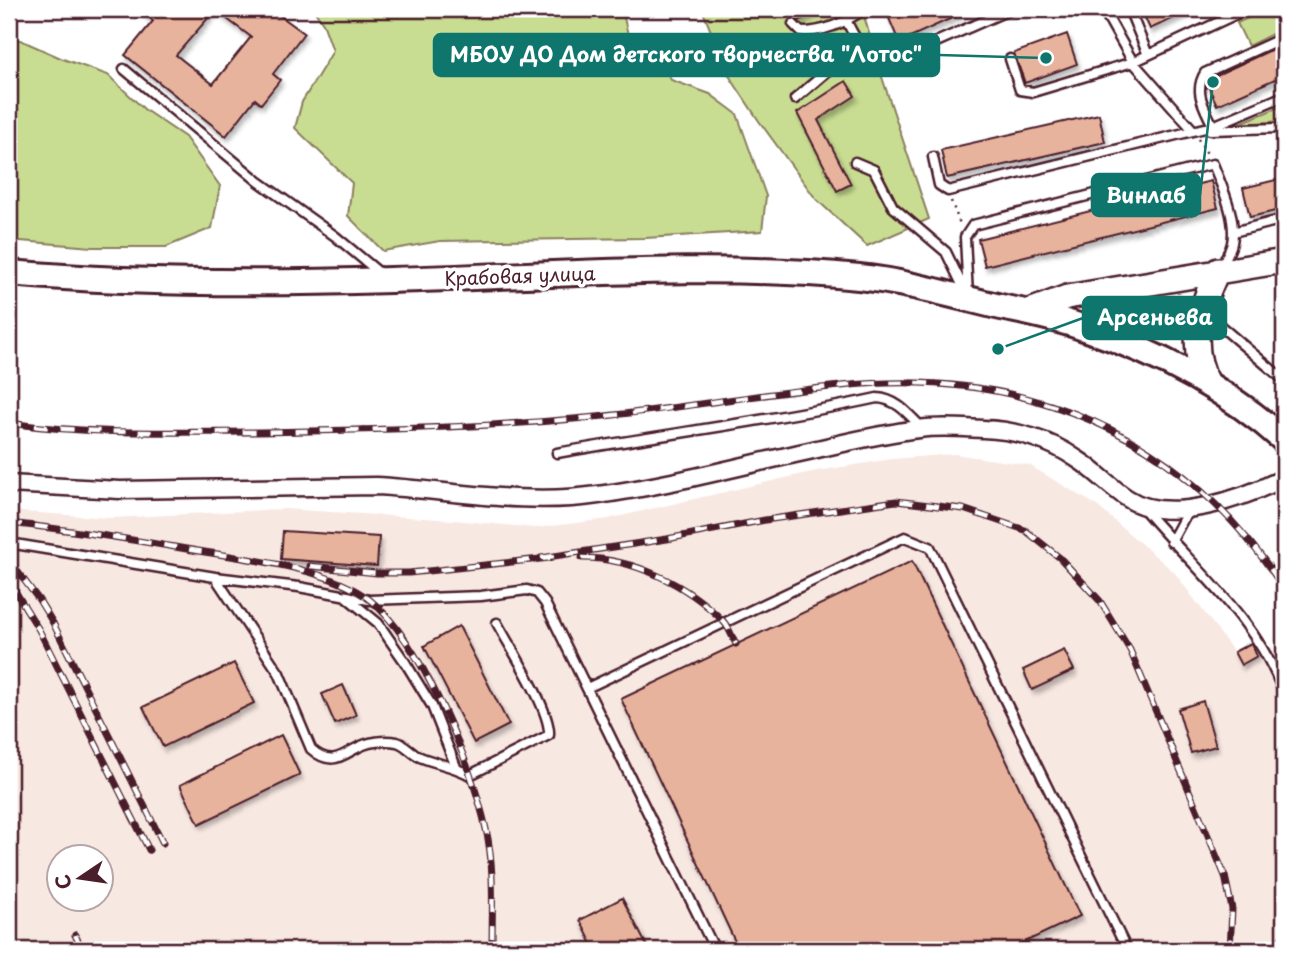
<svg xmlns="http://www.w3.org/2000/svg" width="1293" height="959" font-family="'Playpen Sans',sans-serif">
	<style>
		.built { fill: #f8e8e2; fill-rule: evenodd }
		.green { fill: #c9dd92; stroke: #8a7e5e; stroke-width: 2 }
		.building { fill: #e8b39d; stroke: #4a1f2b; stroke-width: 2; fill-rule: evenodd; filter: url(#shadow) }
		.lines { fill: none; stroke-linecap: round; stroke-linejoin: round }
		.lane-casing { stroke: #4a1f2b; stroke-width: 13 }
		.street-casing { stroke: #4a1f2b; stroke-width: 21 }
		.secondary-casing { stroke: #4a1f2b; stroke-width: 28 }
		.primary-casing { stroke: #4a1f2b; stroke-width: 30 }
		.path { stroke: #4a1f2b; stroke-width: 2.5; stroke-dasharray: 2 5; stroke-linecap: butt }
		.lane { stroke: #fff; stroke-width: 8 }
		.street { stroke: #fff; stroke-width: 16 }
		.secondary { stroke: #fff; stroke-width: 23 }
		.primary { stroke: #fff; stroke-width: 24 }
		.rail-casing { stroke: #4a1f2b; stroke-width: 7 }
		.rail { stroke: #fff; stroke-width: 4.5; stroke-dasharray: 13; stroke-linecap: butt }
		.labels { text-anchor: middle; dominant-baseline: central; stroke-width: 7; stroke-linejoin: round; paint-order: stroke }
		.street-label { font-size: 19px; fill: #4a1f2b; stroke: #fff }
		.leader { fill: none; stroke: #0f766e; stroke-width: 2.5 }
		.callout-dot { fill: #0f766e; stroke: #fff; stroke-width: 2.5 }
		.callout { fill: #0f766e; stroke: #0f766e; stroke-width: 2.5 }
		.callout-label { font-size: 21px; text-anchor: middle; font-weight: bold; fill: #fff }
	</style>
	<defs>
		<filter id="shadow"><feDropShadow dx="2.5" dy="4.5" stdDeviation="2" flood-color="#0004"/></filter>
	</defs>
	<rect width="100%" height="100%" fill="#fff"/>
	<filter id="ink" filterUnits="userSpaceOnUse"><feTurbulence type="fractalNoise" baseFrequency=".0143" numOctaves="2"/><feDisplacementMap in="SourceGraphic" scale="14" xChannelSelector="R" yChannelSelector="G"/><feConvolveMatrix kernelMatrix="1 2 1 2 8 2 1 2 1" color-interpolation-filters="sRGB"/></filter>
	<g filter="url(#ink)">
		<!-- built -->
		<path class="built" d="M954,454l75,11 67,40 78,67 60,80 17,-9 7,12 14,-8 12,27v276h-1275v-439l102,7 174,-9 169,11 81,8 73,-9 203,-47 81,-13zM60,858h42v42h-42z"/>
		<!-- green -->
		<path class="green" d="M313,9h309l6,26c27,10 33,19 43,45l39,14 27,20 29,82 -4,35 -117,7 -205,3 -57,10 -35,-35 4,-33 -57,-55 7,-26 31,-51 -10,-28z
			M702,9h160l17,59 50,151 -62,27 -51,-47 -57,-78 -31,-47z
			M1267,9h17v19l-36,18 -11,-23z
			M9,35l54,24 45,16 37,35 40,27 35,49 -8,42 -46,19h-74l-83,-7z
			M1284,105v16l-46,3z"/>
		<!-- building -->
		<path class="building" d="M139,9h132l33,24 -31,41 7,6 -19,24 -6,-5 -29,37 -101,-81 28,-34zM215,10l36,27 -38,47 -37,-29z
			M788,9h31l-20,12 -6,-3z
			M904,9h68l-73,33 -11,-26z
			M1141,9h53l-44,20z
			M1067,34l10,30 -52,19 -11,-30z
			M1284,44v31l-67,30 -10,-21 3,-6z
			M846,81l9,15 -37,24 33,64 -14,7 -40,-78z
			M1099,114l6,28 -158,36 -6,-28z
			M1284,178v31l-34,8 -7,-29z
			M1211,181l7,27 -233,58 -7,-27z
			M283,531l96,6 -2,29 -96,-7z
			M912,561l168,355 -72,34h-269l-118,-251z
			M459,626l50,99 -35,18 -50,-97z
			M1251,643l6,13 -16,9 -7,-13z
			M1064,650l10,20 -42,20 -9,-20z
			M234,663l20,40 -91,44 -20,-40z
			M343,685l13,30 -21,9 -13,-30z
			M1203,701l13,45 -25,7 -13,-44z
			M281,735l19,40 -101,49 -19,-39z
			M622,898l27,52h-54l-15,-30z"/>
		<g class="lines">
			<!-- lane casing -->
			<g class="lane-casing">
				<path id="lane" d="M1103,9l30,53 60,68
					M1129,9l19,46
					M847,22c12,25 22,39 53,36l111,-49
					M793,24l8,8c24,0 44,-9 63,-23
					M1010,59l10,31 13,2 100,-30 114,-53
					M124,69l134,112 77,55 47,39
					M795,99l63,-54
					M1213,126c-8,-18 -20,-34 -8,-53l79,-36
					M1210,130l74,-2
					M933,157l6,28 9,6 265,-65 71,-30
					M855,162l19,8 19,37 53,45 20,41
					M1233,232l51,-13
					M968,296l-3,-59 8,-12 240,-61c9,23 24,54 19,79 -2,9 -8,17 -12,25
					M1204,312l80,68
					M557,453c107,-19 215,-32 320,-55 20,1 32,17 45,30
					M1144,509c48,58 116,112 140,186
					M1171,542l13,-24 8,-8
					M9,543l206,34 84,10 70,13 112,-4 46,-6 10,3 8,10 170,347
					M215,577l64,96 32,76c27,24 38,-5 64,-7 6,-1 16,-1 22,0 8,2 15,11 23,15 17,7 34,9 50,18l79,-40c2,-25 -39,-88 -52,-112
					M345,596l33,27 27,39 27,44 24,61
					M587,688l318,-151 25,10 197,403
					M1281,950l3,-10"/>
			</g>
			<!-- street casing -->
			<g class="street-casing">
				<path id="street" d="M9,484l111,6 256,-4c74,4 147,20 222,9 66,-9 131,-26 197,-41 41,-9 82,-20 124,-25 21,-3 43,-1 64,0 33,1 67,11 94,30 18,11 33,28 50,39 42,28 117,0 157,-20"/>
			</g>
			<!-- secondary casing -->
			<g class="secondary-casing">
				<path id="secondary" d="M1027,312l40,-15 217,-36
					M1208,383c-21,-38 -8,-76 10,-113"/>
			</g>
			<!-- primary casing -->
			<g class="primary-casing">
				<path id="primary" d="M9,273c127,11 255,11 382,7 156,-4 313,-18 468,-3 48,5 95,19 142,30 28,6 56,11 83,21 73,25 143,61 200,112"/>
			</g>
			<!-- path -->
			<path class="path" d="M1198,139l10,16
				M951,201l9,23
				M1150,332l33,-21"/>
			<!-- lane -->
			<use href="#lane" class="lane"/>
			<!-- street -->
			<use href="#street" class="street"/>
			<!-- secondary -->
			<use href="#secondary" class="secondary"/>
			<!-- primary -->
			<use href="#primary" class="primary"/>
			<!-- rail casing -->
			<g class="rail-casing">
				<path id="rail" d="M9,423c83,12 167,9 250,9 109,-2 218,-4 326,-14 86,-8 171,-24 256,-32 184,-19 342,46 443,203
					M9,523c63,7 126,17 189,28 49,8 132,17 172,49 51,41 102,164 116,229 9,39 6,81 6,121
					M541,558l126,-19 98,-19 131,-19 67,8 62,21 35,28 40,43 30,49 95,226 7,33 -2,41
					M582,558c51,0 105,26 141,63 6,6 9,16 13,23
					M9,560l30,40 14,23 110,220
					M310,566l67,7h32l141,-15
					M9,581l30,49 110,220
					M75,935l8,15"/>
			</g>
			<!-- rail -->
			<use href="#rail" class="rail"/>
		</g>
	</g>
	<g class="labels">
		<!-- street labels -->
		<g class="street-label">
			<text transform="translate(520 275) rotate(-2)">Крабовая улица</text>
		</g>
	</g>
	<!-- callouts -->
	<path class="leader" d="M1046 58L939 55M1213 82L1200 195M998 349L1083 318"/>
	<g class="callout-dot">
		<circle cx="1046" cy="58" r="7"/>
		<circle cx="1213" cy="82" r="7"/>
		<circle cx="998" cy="349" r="7"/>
	</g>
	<g class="callout">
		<rect x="434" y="34" width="505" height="42" rx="7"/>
		<rect x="1092" y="174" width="108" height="42" rx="7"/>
		<rect x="1083" y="297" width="143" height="42" rx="7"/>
	</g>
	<g class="callout-label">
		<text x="686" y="62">МБОУ ДО Дом детского творчества "Лотос"</text>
		<text x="1146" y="203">Винлаб</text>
		<text x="1155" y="325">Арсеньева</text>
	</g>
	<!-- margin -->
	<rect width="1293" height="959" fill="none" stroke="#fff" stroke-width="35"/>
	<rect x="18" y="18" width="1258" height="924" fill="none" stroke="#4a1f2b" stroke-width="2.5" filter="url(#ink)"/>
	<!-- north arrow -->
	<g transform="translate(80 878) rotate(257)"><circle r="33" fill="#ffffff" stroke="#b7a5aa" stroke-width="2"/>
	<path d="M0-5L12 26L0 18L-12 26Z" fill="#4a1f2b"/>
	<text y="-10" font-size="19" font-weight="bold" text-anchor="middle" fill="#4a1f2b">С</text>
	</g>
</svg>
